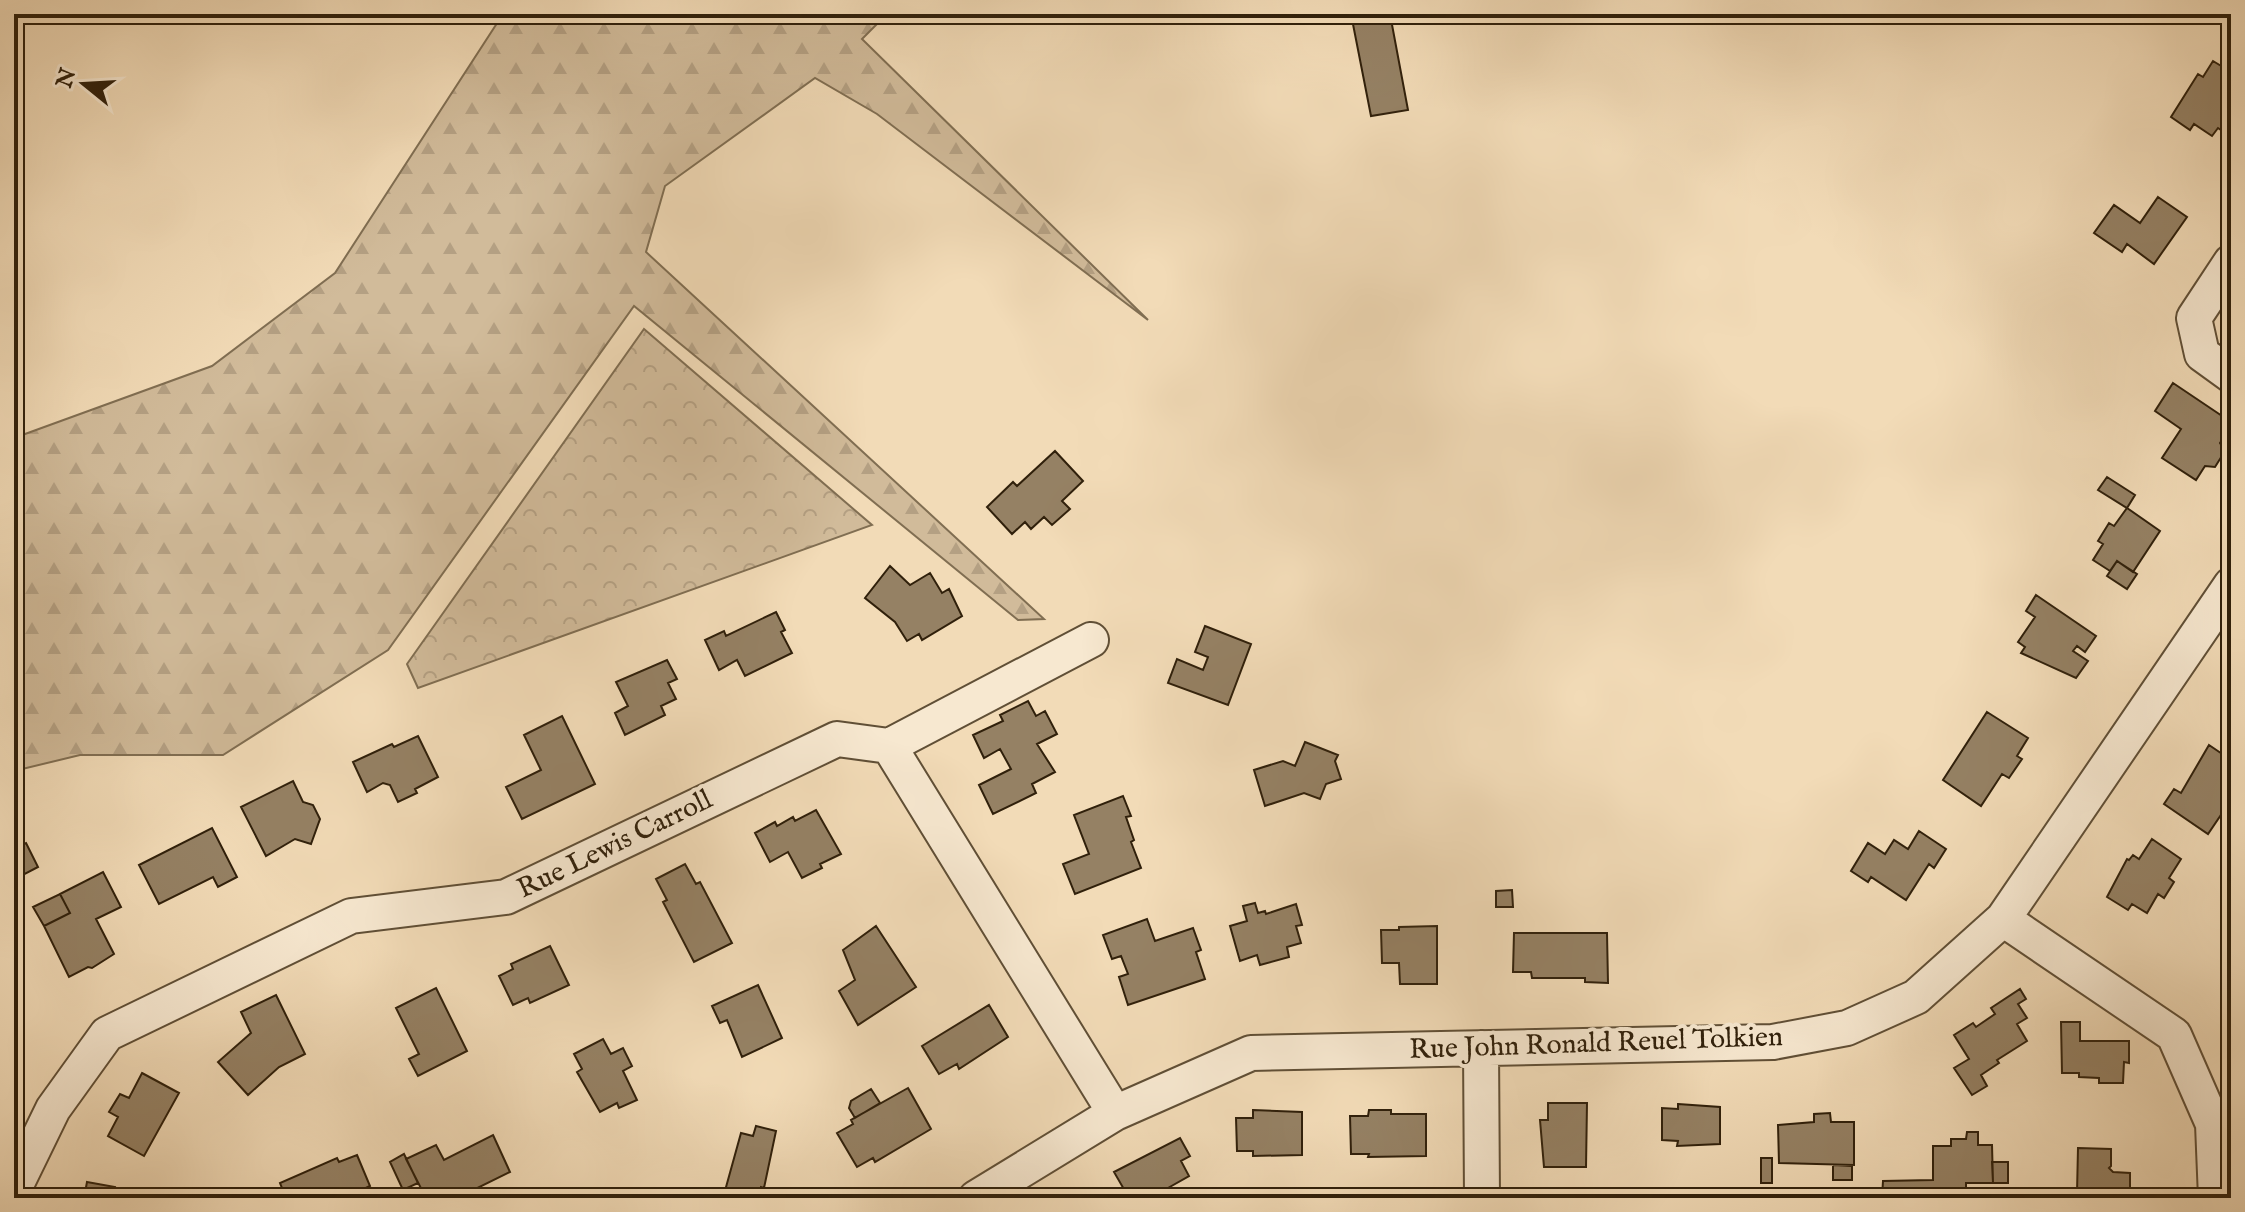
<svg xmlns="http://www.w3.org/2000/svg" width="2245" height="1212" font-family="'IM FELL English',serif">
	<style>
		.forest { fill: url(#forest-firs); stroke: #806e52; stroke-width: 2 }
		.park { fill: url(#park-crowns); stroke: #806e52; stroke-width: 2 }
		.building { fill: #958164; stroke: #30200b; stroke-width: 2 }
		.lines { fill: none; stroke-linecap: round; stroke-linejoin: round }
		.street-casing { stroke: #604f36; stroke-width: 38 }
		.street { stroke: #f7e8d0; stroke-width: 34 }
		.labels { text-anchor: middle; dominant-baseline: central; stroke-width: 8; stroke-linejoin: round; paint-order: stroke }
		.street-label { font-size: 28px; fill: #30200b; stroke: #f7e8d0 }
	</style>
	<defs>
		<pattern id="forest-firs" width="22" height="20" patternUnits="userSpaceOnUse" patternTransform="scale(2)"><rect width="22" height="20" fill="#d1bb9a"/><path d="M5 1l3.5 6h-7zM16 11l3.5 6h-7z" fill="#b4a083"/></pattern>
		<pattern id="park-crowns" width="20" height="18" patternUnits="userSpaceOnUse" patternTransform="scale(2)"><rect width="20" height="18" fill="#d1bb9a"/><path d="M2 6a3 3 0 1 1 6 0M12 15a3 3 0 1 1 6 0" fill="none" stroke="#b4a083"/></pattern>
	</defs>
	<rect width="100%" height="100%" fill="#f2dbb7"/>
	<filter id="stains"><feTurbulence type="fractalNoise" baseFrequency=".0025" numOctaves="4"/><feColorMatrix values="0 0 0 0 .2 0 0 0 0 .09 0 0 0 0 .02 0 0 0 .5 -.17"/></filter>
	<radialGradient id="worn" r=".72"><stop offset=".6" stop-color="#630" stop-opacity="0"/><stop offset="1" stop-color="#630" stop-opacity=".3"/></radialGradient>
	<!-- forest -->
	<path class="forest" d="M503,14h384l-25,25 286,281 -271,-206 -62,-36 -150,108 -19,66 398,367 -26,1 -384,-314 -246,344 -165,105h-143l-66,16v-333l198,-72 123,-93z"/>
	<!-- park -->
	<path class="park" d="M644,329l228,196 -454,163 -11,-24z"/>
	<!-- building -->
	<path class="building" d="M1351,14h39l18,96 -37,6z
		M2213,61l18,11v65l-13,-9 -6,8 -18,-12 -4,6 -19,-13 27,-43 5,3z
		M2158,197l29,20 -33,47 -27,-20 -5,8 -28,-19 20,-28 26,18z
		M2173,383l58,39v5l-11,16 5,8 -10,16 -10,-1 -9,14 -34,-22 19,-29 -26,-18z
		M1055,451l28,30 -21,20 8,8 -18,16 -8,-8 -13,12 -6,-7 -13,12 -25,-27 26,-25 4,4z
		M2107,477l28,18 -8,13 -29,-18z
		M2127,508l33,23 -27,41 -16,-11 -7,10 -17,-11 10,-16 -5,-3 11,-18 5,3z
		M2117,561l20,13 -10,15 -20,-13z
		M890,566l20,19 20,-12 12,20 7,-4 13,27 -40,24 -3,-6 -12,7 -12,-19 -30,-24z
		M2036,595l60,41 -11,16 -8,-6 -4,5 15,10 -12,17 -55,-25 4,-6 -7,-5 17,-25 -9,-6z
		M776,612l9,18 -4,2 11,21 -47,23 -8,-16 -18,10 -14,-30 19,-9 2,5z
		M1205,626l46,18 -23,61 -60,-22 9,-24 26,11 5,-13 -13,-5z
		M667,660l10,19 -9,4 8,16 -15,7 4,9 -40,20 -10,-22 13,-7 -12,-24z
		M1028,701l8,15 9,-5 12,23 -20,10 18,28 -23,12 4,9 -43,21 -14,-29 32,-16 -11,-20 -16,9 -11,-23 30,-14 -3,-6z
		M1987,712l41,26 -11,18 5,3 -13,19 -7,-4 -21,32 -38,-26z
		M562,716l33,68 -73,35 -16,-32 35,-17 -17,-35z
		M418,736l20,41 -23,12 2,4 -19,9 -8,-17 -7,-2 -16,9 -14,-30 39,-18 2,3z
		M1305,742l33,13 -3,6 6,18 -15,5 -6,15 -16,-6 -39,13 -11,-36 29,-9 12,5z
		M2209,745l22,15v40l-23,34 -44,-30 10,-15 7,4z
		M293,781l10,21 10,3 7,14 -9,25 -16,-5 -29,17 -25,-49z
		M1123,796l8,20 -5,1 8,23 -3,2 10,26 -66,26 -12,-30 26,-10 -15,-39z
		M816,810l25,44 -21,10 2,4 -20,10 -14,-26 -18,10 -15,-29 20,-11 2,4 16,-9 2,4z
		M212,828l25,49 -19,10 -5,-10 -54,27 -20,-39z
		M1919,831l27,18 -12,19 -5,-4 -23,36 -35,-23 -3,5 -17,-11 17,-28 17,11 9,-14 14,9z
		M2152,839l29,20 -12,19 5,4 -10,16 -6,-4 -11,19 -15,-9 -4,6 -21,-13 20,-38 2,1 4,-5 6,4z
		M26,843l12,24 -19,10 -5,-10v-18z
		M685,864l11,20 4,-2 32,61 -38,19 -31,-60 4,-2 -11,-21z
		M103,872l18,35 -25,12 18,35 -22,14 -4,-1 -19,10 -25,-51 26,-13 -10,-19z
		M1512,890l1,17h-17v-16z
		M60,894l10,19 -26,13 -11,-19z
		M1255,903l3,10 7,-2 1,3 30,-10 6,21 -6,1 5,17 -14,4 2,10 -29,8 -3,-10 -17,6 -10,-35 17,-5 -4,-15z
		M1147,919l8,22 38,-13 8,22 -5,2 9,27 -77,26 -9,-28 9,-3 -7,-18 -9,3 -9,-24z
		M876,926l40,61 -58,38 -19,-34 16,-11 -12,-30z
		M1437,926v58h-37l-1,-21h-17l-1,-33h18v-3z
		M1514,933h93l1,50 -23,-1v-4h-53l-1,-6h-18z
		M550,946l19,39 -39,18 -2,-5 -15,7 -14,-29 14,-7 -2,-5z
		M758,985l24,53 -40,19 -15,-37 -7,3 -8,-17z
		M436,988l31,63 -49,25 -9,-17 10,-5 -23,-46z
		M2020,989l6,10 -8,5 9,14 -10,6 10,17 -30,19 2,3 -18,12 6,11 -15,9 -18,-27 15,-9 -15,-24 19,-12 3,4 19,-13 -4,-6z
		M276,995l29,59 -26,13 -31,28 -30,-33 33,-29 -10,-21z
		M989,1005l19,32 -49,32 -2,-5 -18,10 -17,-28z
		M2061,1022h19v19h49v22l-5,-1 -1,21h-24v-5l-20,-1v-4h-17z
		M603,1039l8,15 12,-6 9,18 -9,5 14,29 -18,8 -2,-5 -17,9 -23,-40 5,-3 -8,-15z
		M142,1073l37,20 -35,63 -36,-20 10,-19 -9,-5 11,-18 9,4z
		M908,1088l23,41 -56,33 -2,-4 -16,9 -20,-34 16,-9 -2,-4z
		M871,1089l9,14 -25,15 -6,-10 2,-7z
		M1548,1103h39l-1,64h-42l-4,-47h8z
		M1678,1104l42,3v37l-43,2 1,-5 -16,-1v-32l16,1z
		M1253,1110l49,2v43l-49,1v-5h-16l-1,-33h17z
		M1369,1110h22v4h35v42l-58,1 1,-3h-18l-1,-38h18z
		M1830,1113l1,9h23v43l-75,-2 -1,-38 36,-3v-8z
		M756,1126l20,5 -12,57 -3,-1 -2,11h-36l18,-65 12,3z
		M1967,1132h11v13h14l1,38h-27v15h-84l1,-17 50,-1v-34h18v-7h15z
		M493,1135l17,37 -47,23 1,3h-38l-20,-39 30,-14 8,15z
		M1180,1138l10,18 -9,5 8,15 -21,12 5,7 -5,3 -17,-2 -22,2 -15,-26z
		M2078,1148l33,1v17l-2,2 4,4 17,1v25h-48v-5h-5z
		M404,1154l14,29 -15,7 -13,-28z
		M357,1155l13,31 -17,8 2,4h-69l-6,-15 57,-25 2,4z
		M1761,1158h11v25h-11z
		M1992,1162h16v21h-15z
		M1833,1165l19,1v14h-19z
		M87,1182l28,5 -2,11h-29z"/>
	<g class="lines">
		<!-- street casing -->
		<g class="street-casing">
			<path id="street" d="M2231,262l-37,56 8,36 29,21
				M889,746l202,-106
				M2003,919l171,116 39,89 3,74
				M1481,1048l1,150
				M14,1189l39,-80 54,-75 244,-118 155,-19 331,-158 52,7 226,367
				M976,1198l139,-85 136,-60 522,-11 74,-14 69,-31 87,-78 228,-334"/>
		</g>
		<!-- street -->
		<use href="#street" class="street"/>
	</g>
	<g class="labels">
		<!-- street labels -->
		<g class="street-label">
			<text transform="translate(615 845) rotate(-26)">Rue Lewis Carroll</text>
			<text transform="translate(1596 1044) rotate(-2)">Rue John Ronald Reuel Tolkien</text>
		</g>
	</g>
	<!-- margin -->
	<rect width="2245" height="1212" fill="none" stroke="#f2dbb7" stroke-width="48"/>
	<rect x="16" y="16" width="2213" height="1180" fill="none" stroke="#30200b" stroke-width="4"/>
	<rect x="24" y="24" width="2197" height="1164" fill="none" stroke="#30200b" stroke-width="2"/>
	<!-- north arrow -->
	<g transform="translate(84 84) rotate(288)" stroke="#f7e8d0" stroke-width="6" paint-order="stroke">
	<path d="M0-6L14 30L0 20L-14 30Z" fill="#30200b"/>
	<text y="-12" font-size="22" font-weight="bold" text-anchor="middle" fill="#30200b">N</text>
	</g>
	<rect width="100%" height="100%" filter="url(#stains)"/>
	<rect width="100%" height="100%" fill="url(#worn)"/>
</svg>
